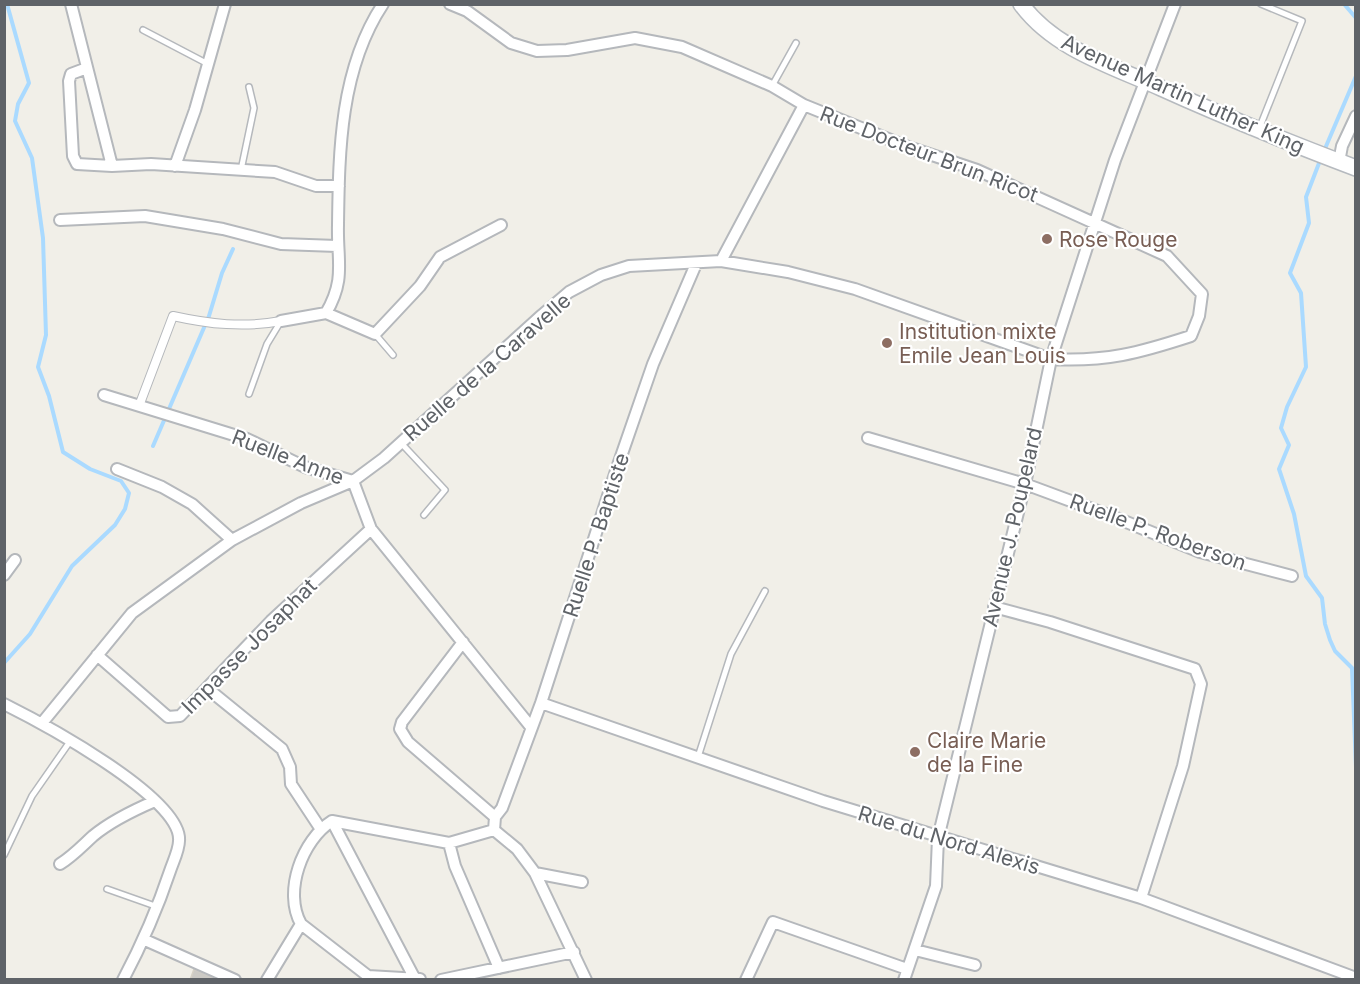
<svg xmlns="http://www.w3.org/2000/svg" width="1360" height="984" font-family="Inter,sans-serif">
	<style>
		.lines { fill: none; stroke-linecap: round; stroke-linejoin: round }
		.stream { stroke: #aadaff; stroke-width: 4 }
		.building { fill: #cccac5; stroke: #d6d1c6; stroke-width: 1.5 }
		.service-casing { stroke: #b5b8bc; stroke-width: 8 }
		.pedestrian-casing { stroke: #b5b8bc; stroke-width: 10 }
		.minor-casing { stroke: #b5b8bc; stroke-width: 14 }
		.secondary-casing { stroke: #b6babf; stroke-width: 18 }
		.service { stroke: #fff; stroke-width: 5 }
		.pedestrian { stroke: #fff; stroke-width: 8 }
		.minor { stroke: #fff; stroke-width: 10 }
		.secondary { stroke: #fff; stroke-width: 15 }
		.education-dot { fill: #8d6e63; stroke: #fff; stroke-width: 2 }
		.labels { text-anchor: middle; dominant-baseline: central; stroke-width: 4.5; stroke-linejoin: round; paint-order: stroke }
		.street-label { font-size: 21px; fill: #5f6368; stroke: #fff }
		.education-label { font-size: 21px; fill: #785e54; stroke: #fff; text-anchor: start }
	</style>
	<rect width="100%" height="100%" fill="#f1efe8"/>
	<g class="lines">
		<!-- stream -->
		<path class="stream" d="M1344,4l12,14
			M1324,151l32,-75
			M1321,158l-15,39 3,26 -19,50 11,20 5,74 -19,40 -6,21 8,17 -10,24 15,45 12,62 16,22 3,26 5,16 5,11 17,17 4,99
			M153,446l56,-130 13,-43 11,-24
			M4,663l26,-29 42,-68 43,-41 10,-16 4,-16 -8,-12 -31,-12 -27,-17 -14,-56 -11,-29 8,-32 -3,-97 -11,-80 -17,-37 3,-17 11,-21 -22,-79"/>
	</g>
	<!-- building -->
	<path class="building" d="M194,969l19,8 -1,3h-22z"/>
	<g class="lines">
		<!-- service casing -->
		<g class="service-casing">
			<path id="service" d="M143,30l65,34
				M772,86l24,-43
				M1259,129l43,-108 -41,-17
				M241,170l13,-62 -5,-21
				M375,334l18,21
				M249,394l18,-50 14,-23
				M401,443l44,47 -21,25
				M698,757l33,-103 34,-63
				M4,855l28,-59 39,-56
				M107,889l51,18"/>
		</g>
		<!-- pedestrian casing -->
		<g class="pedestrian-casing">
			<path id="pedestrian" d="M139,406l34,-90c36,8 71,12 108,5"/>
		</g>
		<!-- minor casing -->
		<g class="minor-casing">
			<path id="minor" d="M71,4l41,162
				M87,68l-16,6 -2,7 4,75 4,8 35,2 39,-2 124,8 41,14h23
				M1339,162l3,-16 14,-30
				M175,166l20,-56 30,-106
				M60,220l85,-4 78,13 58,15 56,2
				M721,261l83,-156
				M326,313c20,-34 11,-52 12,-88 1,-75 2,-156 45,-221
				M281,321l45,-8 49,21 45,-48 20,-29 61,-32
				M104,395l143,44 58,28 48,14 18,48 160,198
				M868,438l157,46 89,33 86,35 92,24
				M117,469l45,18 30,17 40,36
				M4,575l11,-15
				M994,607l56,15 145,47 6,15 -18,82 -42,132
				M463,642l-61,80 -2,7 8,13 87,75
				M97,655l71,62 12,-1 91,-95 100,-92
				M208,689l74,60 8,18 1,17 29,44
				M541,703l282,98 318,97 215,80
				M4,704c36,18 179,94 175,137 0,9 -6,21 -9,30 -13,39 -28,73 -47,109
				M42,723l90,-110 100,-73 69,-37 52,-22 31,-23 158,-143 27,-23 32,-17 28,-9 92,-5 67,11 67,17 196,70c55,3 88,-6 140,-23l8,-20 3,-22 -35,-38 -190,-86 -69,-23 -104,-42 -32,-19 -90,-39 -47,-9 -68,12 -30,1 -26,-8 -44,-32 -17,-7
				M332,821l83,158
				M494,830l23,19 18,24 51,107
				M449,843l6,23 44,102
				M60,864c13,-8 22,-18 33,-28 18,-15 41,-26 62,-35
				M535,873l47,9
				M301,924l67,52 52,3
				M145,940l90,40
				M915,950l60,15
				M267,980l34,-56c-18,-32 1,-84 31,-103l117,22 45,-13 1,-13 7,-9 39,-105 75,-232 37,-107 43,-100
				M441,980l133,-28
				M746,980l27,-58 134,47
				M904,980l32,-94 2,-48 87,-354 26,-125 64,-199 60,-156"/>
		</g>
		<!-- secondary casing -->
		<g class="secondary-casing">
			<path id="secondary" d="M1021,4c33,45 91,62 140,84 64,29 129,55 195,80"/>
		</g>
		<!-- service -->
		<use href="#service" class="service"/>
		<!-- pedestrian -->
		<use href="#pedestrian" class="pedestrian"/>
		<!-- minor -->
		<use href="#minor" class="minor"/>
		<!-- secondary -->
		<use href="#secondary" class="secondary"/>
	</g>
	<!-- markers -->
	<g class="education-dot">
		<circle cx="1047" cy="239" r="6"/>
		<circle cx="887" cy="343" r="6"/>
		<circle cx="915" cy="752" r="6"/>
	</g>
	<g class="labels">
		<!-- street labels -->
		<g class="street-label">
			<text transform="translate(1183 94) rotate(24)">Avenue Martin Luther King</text>
			<text transform="translate(929 154) rotate(21)">Rue Docteur Brun Ricot</text>
			<text transform="translate(487 367) rotate(-41)">Ruelle de la Caravelle</text>
			<text transform="translate(288 457) rotate(21)">Ruelle Anne</text>
			<text transform="translate(1012 527) rotate(-77)">Avenue J. Poupelard</text>
			<text transform="translate(1158 532) rotate(20)">Ruelle P. Roberson</text>
			<text transform="translate(596 535) rotate(-72)">Ruelle P. Baptiste</text>
			<text transform="translate(249 646) rotate(-45)">Impasse Josaphat</text>
			<text transform="translate(949 840) rotate(17)">Rue du Nord Alexis</text>
		</g>
		<!-- education labels -->
		<g class="education-label">
			<text x="1059" y="239">Rose Rouge</text>
			<text x="899" y="331">Institution mixte<tspan x="899" dy="24">Emile Jean Louis</tspan></text>
			<text x="927" y="740">Claire Marie<tspan x="927" dy="24">de la Fine</tspan></text>
		</g>
	</g>
	<!-- border -->
	<rect width="1360" height="984" fill="none" stroke="#5f6368" stroke-width="12"/>
</svg>
